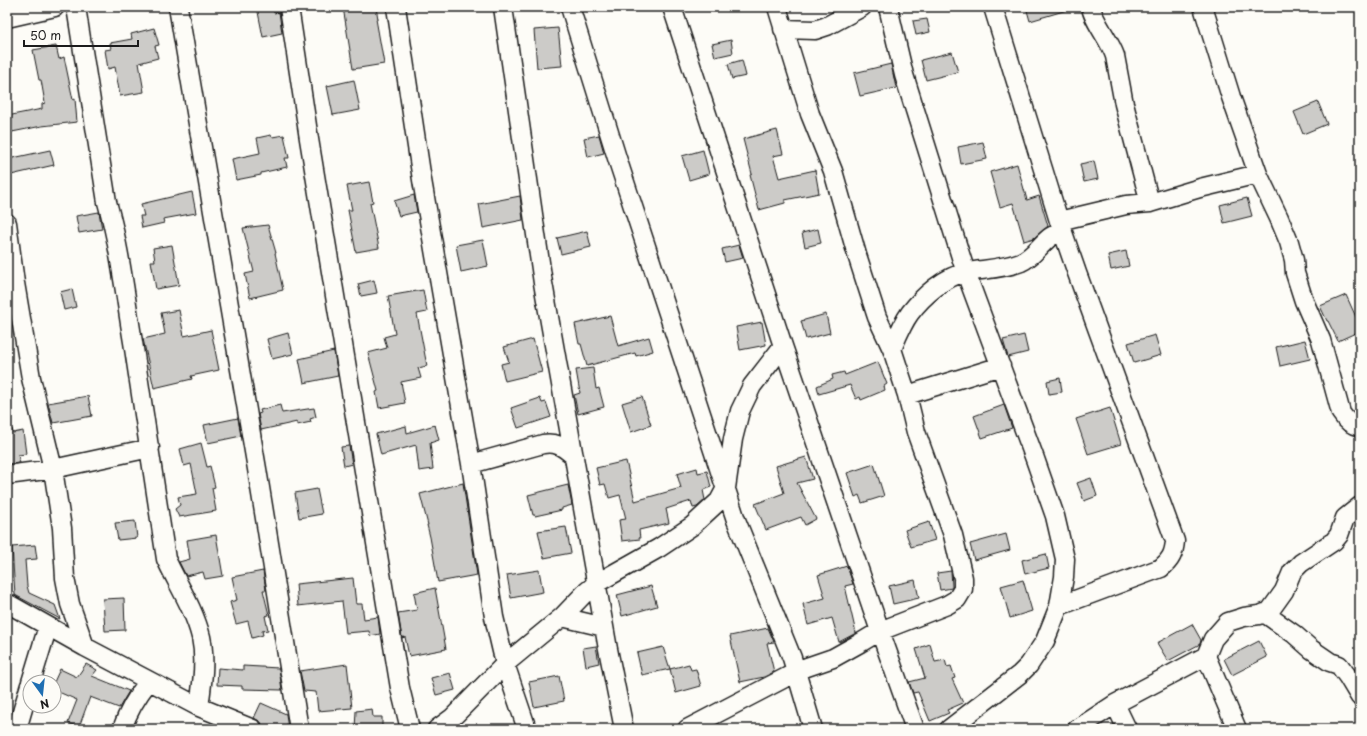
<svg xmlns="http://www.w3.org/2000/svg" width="1367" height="736" font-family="'Playpen Sans',sans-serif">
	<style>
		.building { fill: #cccbc8; stroke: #1c1c1c }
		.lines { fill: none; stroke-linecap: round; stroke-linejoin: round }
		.street-casing { stroke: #1c1c1c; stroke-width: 21 }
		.street { stroke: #fdfcf7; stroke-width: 18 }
	</style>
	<rect width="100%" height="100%" fill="#fdfcf7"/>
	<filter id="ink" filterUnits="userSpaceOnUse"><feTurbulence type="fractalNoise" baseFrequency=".025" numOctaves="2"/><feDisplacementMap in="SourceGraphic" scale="8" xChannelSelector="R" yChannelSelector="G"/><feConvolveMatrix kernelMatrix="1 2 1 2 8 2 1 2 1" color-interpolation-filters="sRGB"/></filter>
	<g filter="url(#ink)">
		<!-- building -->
		<path class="building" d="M257,7h16l1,6 5,-1 3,21 -19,4z
			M343,7h33l2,12h-2l8,45 -31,5z
			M1026,7h40l1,3 -37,11z
			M927,19l3,13 -14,3 -3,-14z
			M154,28l5,17 -4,1 3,12 -19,5 5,29 -24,4 -5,-29 -7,2 -3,-19 6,-1 -1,-6 22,-4 -1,-5z
			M558,28l4,38 -25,2 -3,-38z
			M731,40l2,13 -18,4 -3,-13z
			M56,46l3,13 5,-2 9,43 2,-1 2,23 -35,4 -35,7v-17l35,-7v-5l3,-1 -4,-23h-2l-6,-30z
			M952,52l6,20 -32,8 -5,-20z
			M742,60l4,16 -14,3 -4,-15z
			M891,64l5,24 -36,8 -6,-23z
			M354,80l6,30 -27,5 -6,-29z
			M1318,102l9,22 -24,10 -9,-22z
			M777,130l6,24 -10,2 6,22 36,-8 4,23 -34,7v3l-26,7 -9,-35 2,-1 -9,-35z
			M271,135l1,2 12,-2 5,23h-4l2,9 -26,6v2l-25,5 -4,-21 28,-6 -3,-15z
			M599,135l5,18 -16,4 -4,-19z
			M983,142l4,17 -26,5 -3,-17z
			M50,150l4,15 -43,10 -3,-16z
			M703,150l6,24 -20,6 -7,-24z
			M1094,161l4,18 -14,3 -4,-18z
			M1017,164l10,36 12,-4 9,30 -14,12 -10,3 -11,-38 -13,4 -10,-35z
			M369,182l4,20 -3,1 9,45 -23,4 -8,-42h4l-5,-24z
			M192,192l4,21 -33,6 1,4 -22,5 -2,-12h4l-3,-12z
			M414,195l3,17 -18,4 -5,-15z
			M520,196l3,24 -40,8 -4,-24z
			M1247,198l5,18 -28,7 -4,-18z
			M99,212l3,17 -23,4 -3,-17z
			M268,225l8,28h-1l8,37 -33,8 -5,-24 9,-2 -11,-44z
			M818,229l3,14 -16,4 -3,-14z
			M587,231l4,16 -30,7 -4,-16z
			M483,240l5,26 -27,6 -5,-27z
			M172,245l7,40 -23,4 -5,-28h4l-2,-13z
			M739,245l4,13 -18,4 -3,-13z
			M1126,251l3,15 -18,4 -3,-15z
			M374,280l3,13 -16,3 -3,-12z
			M72,289l4,18 -12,3 -4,-18z
			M423,290l4,22 -10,2 10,52 -9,2 3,10 -20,4 4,21 -26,5 -3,-16 2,-1 -10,-38 19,-5 -3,-11 11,-3 -7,-38z
			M1346,295l10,22 4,-2v16l-22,10 -10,-20h-1l-7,-15z
			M179,310l5,26 27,-6 8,40 -28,6 1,3 -38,9 -11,-49 22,-5 -4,-21z
			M826,314l4,19 -24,6 -5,-18z
			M610,316l8,30 31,-9 4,14 -17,5 -1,-3 -48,13 -6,-22h-2l-4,-20z
			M762,322l4,23 -26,5 -4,-23z
			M288,333l5,21 -21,5 -5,-20z
			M1024,335l4,17 -20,5 -5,-17z
			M1155,335l6,20 -27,8 -6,-20z
			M533,339l9,33 -37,9 -4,-17 8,-2 -5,-15z
			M1305,340l5,19 -30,7 -4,-19z
			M334,351l4,25 -34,7 -5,-24z
			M878,362l9,22 -3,2 1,4 -24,10 -1,-3 -4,2 -6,-14 -31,9 -2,-8 16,-7 -1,-4 12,-3 1,3z
			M593,368l3,21 3,-1 5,19 -26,7 -4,-19 6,-2 -4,-23z
			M1060,378l2,14 -13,2 -2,-13z
			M88,396l4,20 -39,7 -5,-20z
			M642,397l9,28 -20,7 -9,-29z
			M540,398l2,5 4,-1 5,15 -33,11 -7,-20z
			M280,405l2,8 32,-5 2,9 -6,2 1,3 -14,3v-3l-36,8 -3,-16 3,-1 -1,-3z
			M1004,405l8,23 -30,10 -8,-22z
			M1110,408l11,36 -33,10 -12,-35z
			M238,418l3,18 -33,7 -4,-18z
			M435,425l4,15 -9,3 3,26 -14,2 -3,-26 -35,10 -5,-21 30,-8 1,7z
			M7,429h5l1,4 10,-2 3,23 -8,1 2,8 -13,1z
			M201,443l6,24 3,-1 5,21 -3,1 4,23 -37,6 -4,-8 5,-4 -2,-8 19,-3 -6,-30 -7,2 -4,-17z
			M349,446l3,18 -8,2 -3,-19z
			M806,457l7,22 -16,4 19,36 -11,6 -4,-8 -35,13 -11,-26 29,-11 -8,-27z
			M626,461l9,40 46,-13 -4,-14 20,-6 1,5 9,-2 4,16 -8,3 2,10 -8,7 -4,1 -2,-7 -25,8 3,14 -30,7 1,9 -18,2 -3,-21 7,-1 -6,-24 -11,3 -4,-14 -5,1 -4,-17z
			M874,464l10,32 -22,7 -3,-8 -4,2 -8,-24z
			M1091,478l6,18 -13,5 -7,-18z
			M463,483l14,92 -39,7 -8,-45 -3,-12h1l-8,-31z
			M568,485l4,20 -10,3v2l-27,6v-1h-2l-5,-20z
			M317,489l5,25 -23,4 -4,-25z
			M135,521l2,17 -19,2 -3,-17z
			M929,522l6,18 -24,7 -6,-17z
			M566,527l5,26 -27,5 -6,-27z
			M1006,534l4,16 -36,10 -4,-16z
			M216,535l7,41 -18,3 -2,-7 -17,4 -7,-14 11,-3 -3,-19z
			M35,545l2,14 -12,1 2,26 2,7 26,12 5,14 -45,-24 -3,-48z
			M1046,554l3,14 -24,6 -3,-14z
			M847,566l6,18 -8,2 11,47 -17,9 -7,-24 -24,7 -5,-21 22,-6 -7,-23z
			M539,570l4,22 -32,6 -4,-23z
			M263,571l3,19h-3l6,25 -4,1 3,14 -6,1 1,4 -11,3 -4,-17 -12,3 -6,-22 7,-2 -5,-23z
			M951,571l1,15v2l-12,2 -3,-17z
			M353,578l3,26h6l2,15 14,-2 2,17 -10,2 -1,-5 -23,2 -4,-32 -44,5 -2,-22z
			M915,580l4,18 -26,6 -4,-18z
			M1023,580l9,31 -22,7 -9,-32z
			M651,586l6,20 -35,10 -5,-21z
			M435,588l11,61 -37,7 -4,-19 -3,1 -4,-25 19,-3 -3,-17z
			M124,598l1,32 -20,1 -2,-32z
			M1192,624l9,16 -1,4 -32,17 -11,-18z
			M768,628l6,14 -7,1 7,29 -10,5 -24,5 -10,-46z
			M1259,641l8,16 -35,18 -8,-16z
			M930,644l5,18 10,-2 2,7 4,-1 4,12 -3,1 11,24 -16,7 2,3 -19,8 -12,-29 -5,1 -4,-11 16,-4 -9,-29z
			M596,646l3,17 -13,3 -3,-18z
			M663,647l7,22 -28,6 -5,-22z
			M86,664l11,6 -5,6 37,15 -10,17 -29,-11 -11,30 -11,-4 9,-23 -23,-10v-8l6,-13 17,8z
			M347,664l5,44 -34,3 -2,-19 -12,-1 -4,-20z
			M689,664l2,6 5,-1 5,17 -25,7 -6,-24z
			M243,666l36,2 3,22 -40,-1v-3l-25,-1 1,-17 25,2z
			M450,673l5,17 -19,5 -5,-17z
			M559,676l5,25 -30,6 -5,-25z
			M261,703l25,11 2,15h-19l-6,-2 -2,-5 -7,-4z
			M372,709l1,8h9v12h-27l1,-18z"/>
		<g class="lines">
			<!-- street casing -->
			<g class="street-casing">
				<path id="street" d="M76,7l31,195c13,46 18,93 26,140 11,72 22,144 33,217 12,26 28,50 35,78 5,23 1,48 -2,70
					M178,7l79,462 42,260
					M289,7l20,132 91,549 10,41
					M396,7l26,173 49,284 23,153 11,47 22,65
					M503,7l40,276 65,366 16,80
					M570,7l47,151 119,362 56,138 21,71
					M672,7l111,339 97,285 35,98
					M888,7l16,68 62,198 69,186 20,57 10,43 -1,18 -5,29 -14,35 -16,24 -9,9 -71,55
					M993,7l66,214 18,52 98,268c-1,12 -4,19 -14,27l-102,38
					M1091,7c2,14 19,33 24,49l9,48 26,99
					M1203,7l28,90 27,77 21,44 10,24 5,18 1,13 9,28 17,39 20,73c5,8 10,12 19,14
					M7,18l48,-11
					M783,29l32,1 12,-4 35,-19
					M1059,221l67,-16 24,-2 50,-15 58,-14
					M7,223l8,60 16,95 22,91 9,59 3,50 5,26 15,43
					M892,349c5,-12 10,-25 18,-36 13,-17 35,-37 57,-41 18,-3 36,-3 54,-10 12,-5 18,-16 28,-24 4,-3 9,-5 13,-7
					M907,395l94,-29
					M471,464l72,-20c15,-2 20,3 31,12
					M7,475l46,-6 97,-21
					M7,603l78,44 114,60 54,22
					M1264,613l30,21 17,15 19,13 9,3 9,12 12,20
					M562,617l42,10
					M1206,656l31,73
					M31,682l17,-56
					M1115,704l12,25
					M17,729l13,-44
					M122,729c6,-18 15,-33 27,-48
					M437,729l15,-11 53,-54 57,-47 23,-24 12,-10 62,-35 33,-22 27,-25 7,-13 7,-49 7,-28 12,-25 31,-40
					M687,729l117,-61 29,-10 27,-15 20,-12 67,-26 10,-6 6,-10v-11l-10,-43 -37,-103 -9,-37 -15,-46 -15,-32 -20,-62 -24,-84 -23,-57 -33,-107
					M1077,729l38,-25 91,-48 7,-17 15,-17 16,-5 15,-2 10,-3 15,-21 8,-19 9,-9 33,-22 5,-6 6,-17 15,-12"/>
			</g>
			<!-- street -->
			<use href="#street" class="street"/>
		</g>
	</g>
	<!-- margin -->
	<rect width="1367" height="736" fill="none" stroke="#fdfcf7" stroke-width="24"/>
	<rect x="12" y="12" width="1343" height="712" fill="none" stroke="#1c1c1c" stroke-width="1.5" filter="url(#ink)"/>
	<!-- north arrow -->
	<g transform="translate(42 694) rotate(165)"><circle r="19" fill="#fdfcf7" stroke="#a3a29f"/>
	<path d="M0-3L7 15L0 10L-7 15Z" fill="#1f6fb2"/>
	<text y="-6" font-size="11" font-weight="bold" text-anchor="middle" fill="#1c1c1c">N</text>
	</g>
	<!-- scale -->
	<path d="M24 40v6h114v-6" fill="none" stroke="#1c1c1c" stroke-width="2"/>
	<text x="30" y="40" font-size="12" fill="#1c1c1c" stroke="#fdfcf7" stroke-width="3" paint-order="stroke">50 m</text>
</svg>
